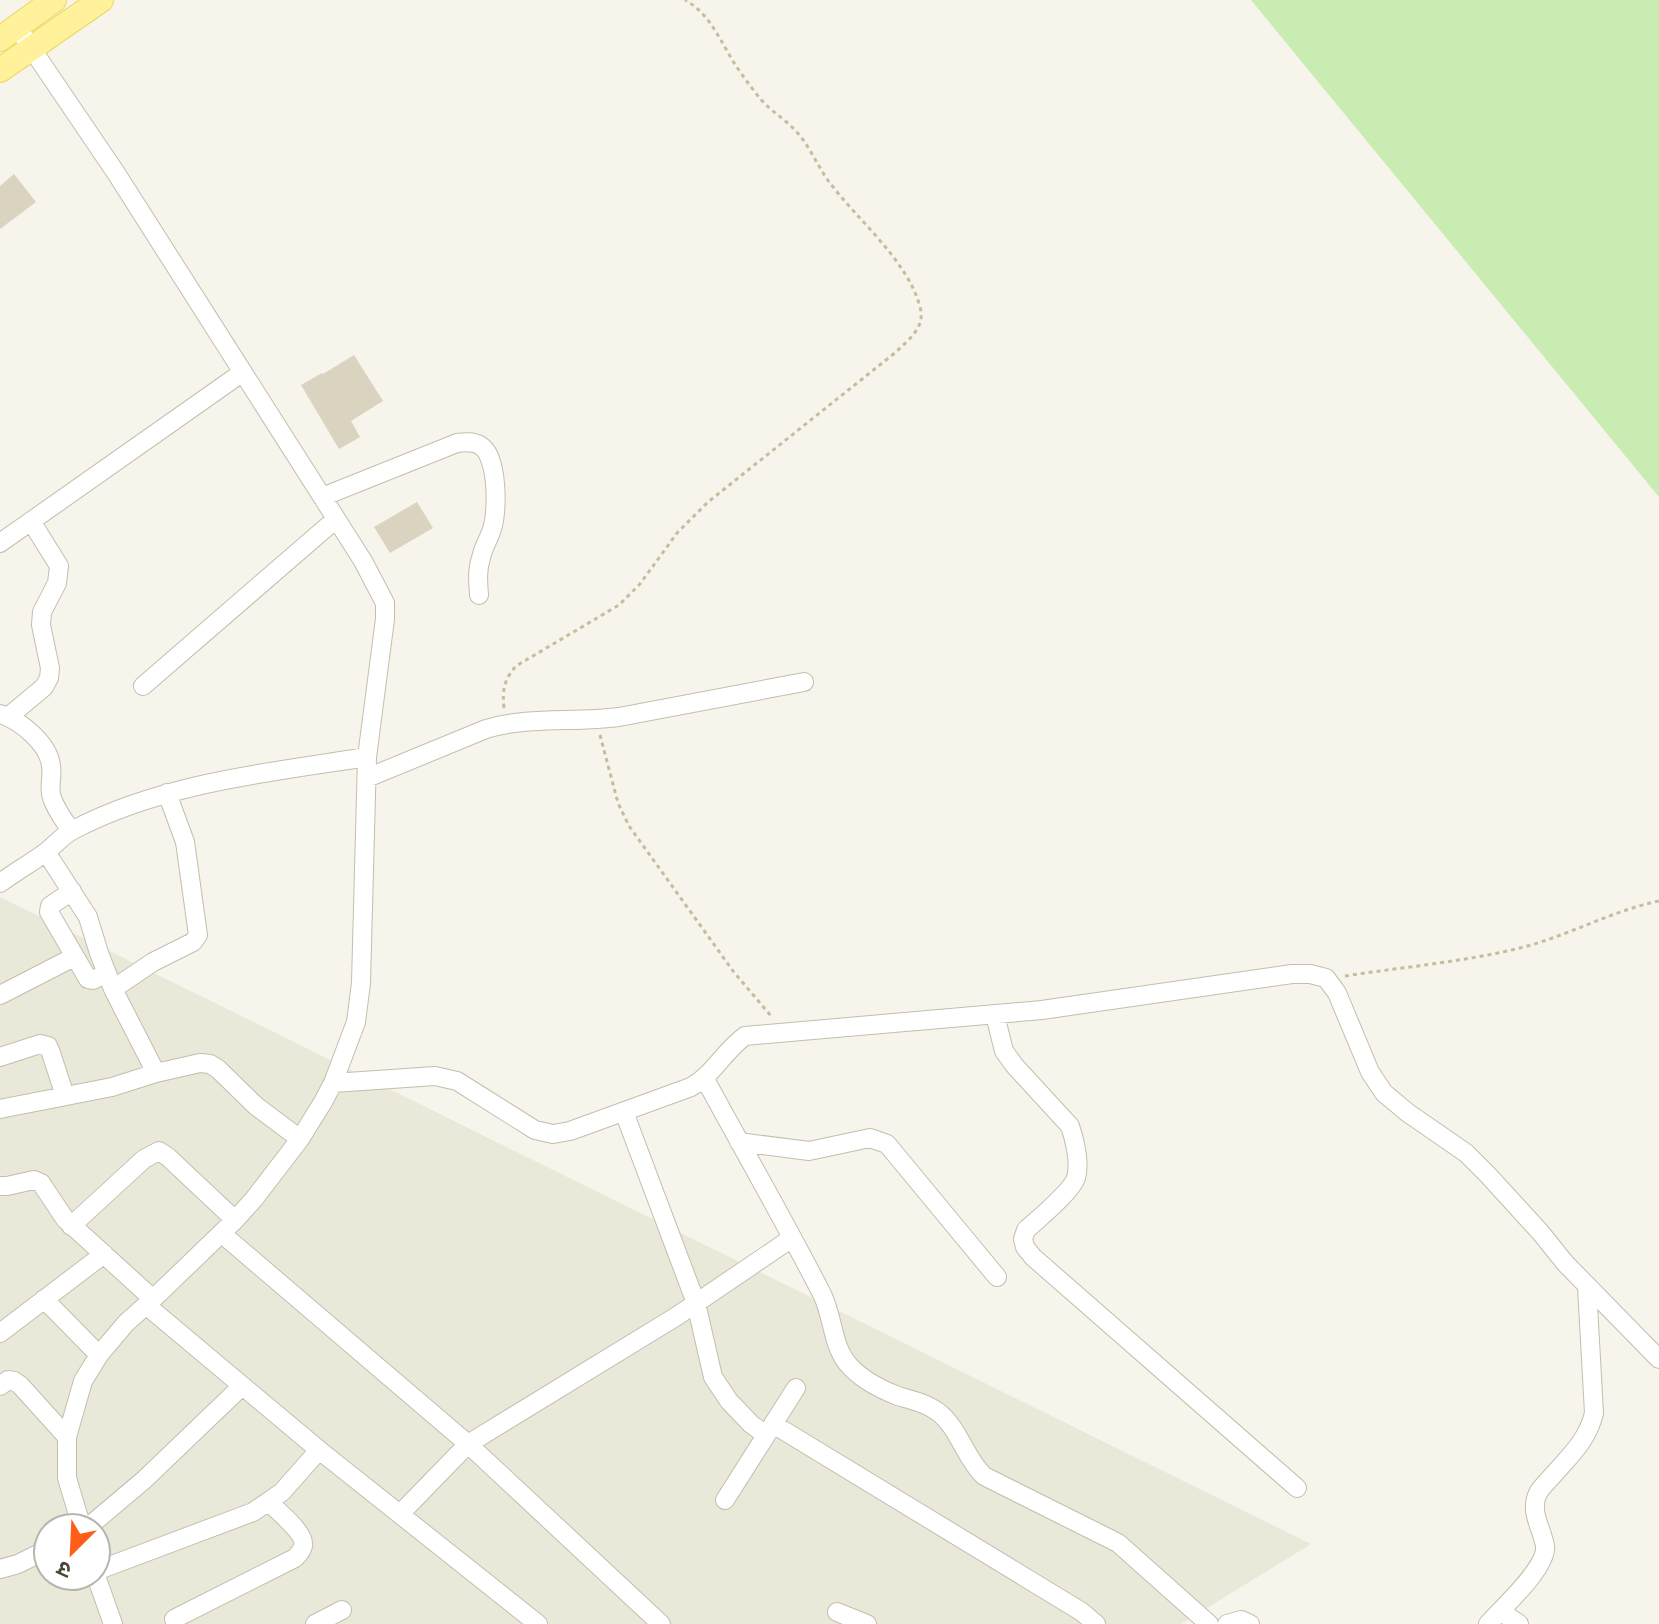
<svg xmlns="http://www.w3.org/2000/svg" width="1659" height="1624" font-family="'Exo 2','Noto Sans Devanagari',sans-serif">
	<style>
		.residential { fill: #eae8d9; fill-rule: evenodd }
		.green { fill: #c9ecb2 }
		.building { fill: #d9d3c0 }
		.lines { fill: none; stroke-linecap: round; stroke-linejoin: round }
		.minor-casing { stroke: #c3bead; stroke-width: 20 }
		.major-casing { stroke: #ebd765; stroke-width: 26 }
		.path { stroke: #c5bd9d; stroke-width: 3; stroke-dasharray: 4 4; stroke-linecap: butt }
		.minor { stroke: #fff; stroke-width: 18 }
		.major { stroke: #fff29b; stroke-width: 24 }
	</style>
	<rect width="100%" height="100%" fill="#f6f4eb"/>
	<!-- residential -->
	<path class="residential" d="M0,897l1311,647 -130,80h-1181zM48,1528h48v48h-48z"/>
	<!-- green -->
	<path class="green" d="M1251,0h408v497z"/>
	<!-- building -->
	<path class="building" d="M14,174l22,28 -36,27v-43z
		M354,355l29,46 -32,20 9,16 -21,12 -38,-64 21,-12 1,1z
		M417,502l16,26 -43,25 -16,-26z"/>
	<g class="lines">
		<!-- minor casing -->
		<g class="minor-casing">
			<path id="minor" d="M17,27l99,146 247,388 22,42v16l-18,138 -6,226 -5,39 -23,61 -10,19 -23,37 -46,60 -19,21 -82,79 -27,24 -27,32 -16,26 -16,56v41l15,50
				M322,497l135,-54c8,-1 17,-2 24,3 17,11 17,65 11,83 -3,10 -9,18 -11,29 -4,12 -3,24 -2,37
				M0,543l243,-171
				M143,686l193,-167
				M0,714c20,6 49,30 51,52 2,11 -3,21 1,32 4,12 12,22 19,33
				M8,717l36,-30 5,-9 1,-10 -9,-43 1,-13 15,-29 2,-17 -28,-45
				M367,778l119,-49c43,-13 88,-6 133,-12l185,-35
				M46,852l42,65 11,36 14,36 43,84
				M0,883c15,-11 31,-20 46,-31 10,-8 18,-18 29,-23 88,-46 196,-57 292,-72
				M72,891l-22,15 -1,6 39,67 5,1 14,-7
				M113,989l40,-27 40,-20 5,-7 -13,-93 -18,-49
				M0,995l74,-38
				M995,1015l9,36 10,14 56,61c5,15 10,37 6,52 -5,14 -38,41 -50,52l-3,9 2,8 8,10 264,231
				M0,1057l40,-13 8,2 3,7 14,43
				M705,1079c39,72 80,143 117,215 11,22 10,50 25,69 12,15 33,26 51,33 14,4 28,7 40,16 21,16 27,46 46,64l134,67 91,81
				M333,1083l102,-7 22,5 78,49 18,4 17,-3 121,-44c23,-13 33,-36 54,-51l297,-26 250,-36h18l16,4 11,15 33,79 14,21 24,20 58,40 22,22 53,58 24,30 94,96
				M0,1109l112,-22 44,-14 44,-10 10,1 8,5 38,37 44,33
				M624,1112l72,191 17,74 16,24 22,23 15,11
				M739,1142l70,9 61,-13 17,6 110,133
				M0,1186h7l27,-6 7,3 24,36 88,80
				M71,1226l73,-67 15,-8 9,6 67,63
				M221,1233l247,211 193,180
				M44,1299l55,56
				M146,1305l173,145 219,174
				M0,1333l104,-79
				M0,1386l8,-6 6,1 6,4 47,52
				M773,1424l309,188 14,12
				M725,1500l71,-112
				M400,1514l68,-70 209,-128 115,-78
				M87,1528l58,-49 97,-93
				M0,1569l18,-5 30,-15
				M96,1571l157,-59 29,-20 37,-42
				M96,1576l17,48
				M1500,1611l19,13
				M837,1612l30,12
				M174,1619l121,-61c3,-3 7,-8 8,-12 3,-13 -25,-34 -34,-44
				M315,1624l27,-14
				M1227,1624l14,-4 9,4
				M1488,1624c14,-16 60,-57 57,-78 -3,-18 -16,-34 -7,-53 4,-7 11,-13 16,-19 17,-19 34,-35 40,-61l-7,-126"/>
		</g>
		<!-- major casing -->
		<g class="major-casing">
			<path id="major" d="M0,39l54,-39
				M0,70l101,-70"/>
		</g>
		<!-- path -->
		<path class="path" d="M504,708c-2,-18 0,-28 12,-42l103,-61 21,-21 37,-51 31,-31 188,-150c13,-13 30,-25 24,-45 -12,-47 -65,-89 -93,-128 -11,-16 -19,-36 -33,-50 -12,-12 -26,-20 -36,-33 -10,-13 -20,-26 -28,-40 -13,-22 -22,-43 -45,-56
			M600,735l18,68 11,23 104,145 38,45
			M1345,976c58,-9 118,-14 175,-28 48,-12 91,-37 139,-47"/>
		<!-- minor -->
		<use href="#minor" class="minor"/>
		<!-- major -->
		<use href="#major" class="major"/>
	</g>
	<!-- north arrow -->
	<g transform="translate(72 1552) rotate(204)"><circle r="38" fill="#ffffff" stroke="#b7b5af" stroke-width="2"/>
	<path d="M0-6L14 30L0 20L-14 30Z" fill="#ff5e19"/>
	<text y="-12" font-size="22" font-weight="bold" text-anchor="middle" fill="#4b4738">उ</text>
	</g>
</svg>
